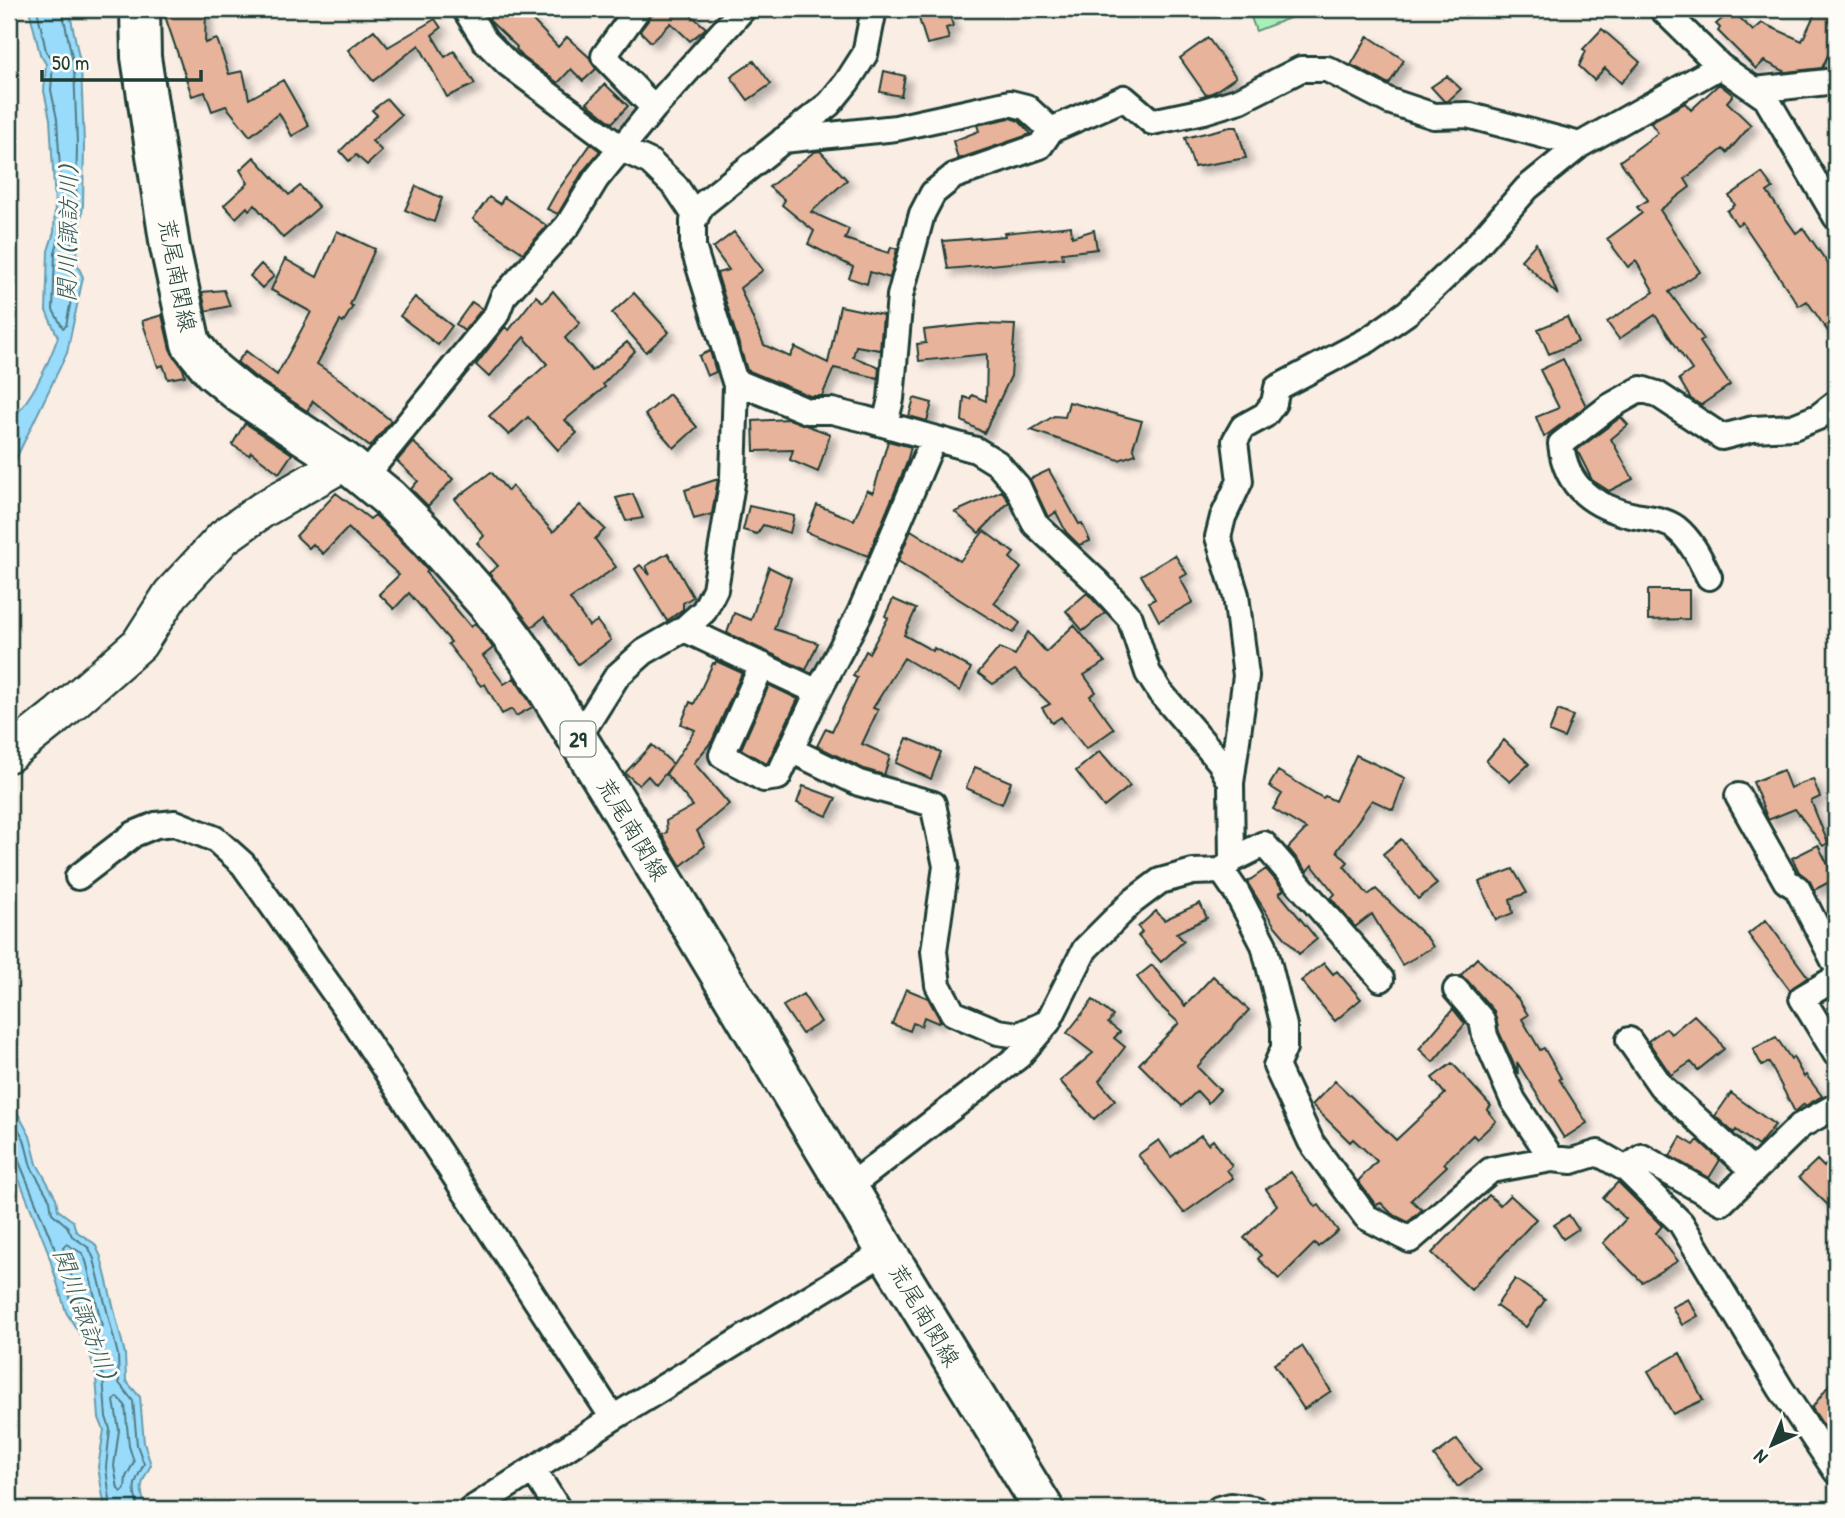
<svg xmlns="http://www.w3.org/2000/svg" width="1845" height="1518" font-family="'Patrick Hand','Klee One',sans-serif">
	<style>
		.green { fill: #a8efbb; stroke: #649678; stroke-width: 2 }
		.water { fill: #99dbfb; stroke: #689cab; stroke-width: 2 }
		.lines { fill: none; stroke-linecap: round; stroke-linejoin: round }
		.shore { stroke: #507c84; stroke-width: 2 }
		.building { fill: #e7b39a; stroke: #1f3d34; stroke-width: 2; filter: url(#shadow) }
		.street-casing { stroke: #1f3d34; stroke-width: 30 }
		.secondary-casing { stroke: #1f3d34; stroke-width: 40 }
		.primary-casing { stroke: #1f3d34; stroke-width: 44 }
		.street { stroke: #fdfcf7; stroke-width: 24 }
		.secondary { stroke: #fdfcf7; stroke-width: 35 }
		.primary { stroke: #fdfcf7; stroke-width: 38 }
		.labels { text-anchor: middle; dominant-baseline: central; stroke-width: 6; stroke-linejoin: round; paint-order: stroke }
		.shield { fill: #fdfcf7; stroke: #62766e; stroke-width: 2 }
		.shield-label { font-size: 21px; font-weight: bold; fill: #1f3d34 }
		.street-label { font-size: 23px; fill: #1f3d34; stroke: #fdfcf7 }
		.water-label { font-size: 24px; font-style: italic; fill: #375d5c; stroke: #fdfcf7 }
	</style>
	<defs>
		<filter id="shadow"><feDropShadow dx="6" dy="6" stdDeviation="3.5" flood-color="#0004"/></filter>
	</defs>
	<rect width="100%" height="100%" fill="#f9ede4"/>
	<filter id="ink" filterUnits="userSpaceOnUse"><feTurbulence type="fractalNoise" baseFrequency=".0143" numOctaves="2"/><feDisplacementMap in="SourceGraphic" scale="14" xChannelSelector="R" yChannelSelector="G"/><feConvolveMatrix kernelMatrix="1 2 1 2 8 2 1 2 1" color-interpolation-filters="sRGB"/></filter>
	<g filter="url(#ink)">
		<!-- green -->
		<path class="green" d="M1248,9h65l-57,22z"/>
		<!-- water -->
		<path class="water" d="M29,9h40l12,58 3,77 -1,61 -7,57 7,15 -16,76 -58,120v-50c23,-25 37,-53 49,-86l-12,-26 2,-60 6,-19 1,-28 -5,-85 -6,-28 2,-27 -6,-10z
			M9,1097l21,39 7,28 19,34 2,12 15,11 3,10 19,13 6,13 24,97 1,27 14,16 4,46 7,22c-11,19 -12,23 -5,44h-41l-7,-42 6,-37 -5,-12 -3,-41 -7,-28 -23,-37 -19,-63 -38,-95z"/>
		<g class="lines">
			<!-- shore -->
			<path class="shore" d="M37,9l9,42 7,12 -2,27 6,29 5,85 -1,28 -6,20 -2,58 10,18 3,-2 9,-47 -6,-17 7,-57 1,-61 -3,-77 -12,-58
				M9,1113l15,26 7,28 19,33 2,13 15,13 5,10 17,12 5,11 24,96 1,28 14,18 4,44 7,19c-10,19 -13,24 -5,45
				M9,1154l5,1 4,4 36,88 19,63 23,38 7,28 3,41 4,12 -4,38 5,42
				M66,1244l16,9 4,8 16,64 -2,4 -4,-1 -15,-21 -18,-59z
				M117,1397l8,8 4,41 5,16 -8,15 -1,12 -3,3 -4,-3 -4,-23 5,-36 -5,-29z"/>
		</g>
		<!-- building -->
		<path class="building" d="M192,9h14l-1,34 12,-4 12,35 14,-3 6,28 34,-19 26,46 -17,10 -13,-23 -29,23 -24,-30 -14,5 -7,-19 -13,4 -28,-83z
			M482,9h40l36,38 9,-10 23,21 6,11 -13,12 -12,-12 -13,14 -35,-26 -7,-8 1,-2 -27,-26z
			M653,9h34l-2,1 21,18 -16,13 -19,-18 -20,19 -11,-11 10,-13z
			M916,9h32l5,17 -7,2 3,11 -22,5z
			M1817,9h19v29l-14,30 -36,4 -22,-11 -8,8 -38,-38 2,-3 -4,-4 16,-14 21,21 9,-8 40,18z
			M435,19l6,9 -9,7 13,22 9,-6 21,33 -28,13 -28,-52 -46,36 -25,-31 26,-20 14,17z
			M1602,29l38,33 -19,21 -16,-15 -11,12 -15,-14 7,-15 -3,-2z
			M1368,36l36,24 -15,24 -38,-19z
			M1208,38l28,39 -22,15 -8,3 -26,-37z
			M754,61l17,23 -23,16 -17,-23z
			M884,71l21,5 -4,20 -21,-4z
			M1447,76l14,13 -13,12h-4l-13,-14z
			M605,84l23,22 -16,17 -25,-20z
			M1719,84l14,11 -6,7 24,23 -24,28 -4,-4 -38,30 5,8 -30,23 40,62 -31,20 35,47 -4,3 30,43 -29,20 -10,-6 -12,-20 13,-9 -37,-55 -36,24 -12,-17 47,-30 -18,-31 -8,6 -21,-28 35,-26 -5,-6 11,-7 -28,-39 38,-28 -8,-11 35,-19 6,7z
			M387,99l14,16 -29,26 10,10 -15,14 -11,-10 -7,6 -9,-10 37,-36 -5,-5z
			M1010,118l9,3 12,13 -73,25 -5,-18 26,-10 -2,-6z
			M1230,127h7l9,31 -52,9 -9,-29z
			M591,144l9,7 -17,20 -25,43 -11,-5 9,-16z
			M820,151l27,29 -36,32 38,17 -4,10 44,14 2,-6 6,2 -7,29 -20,-6 -3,12 -18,-6 4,-11 -45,-23 6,-13 -32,-26 3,-5 -16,-13 45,-35z
			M254,157l35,38 11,-9 19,21 -36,31 -28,-33 -6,5 -2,-3 -11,11 -12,-13 24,-22 -8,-13z
			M1762,173l11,15 -6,4 29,41 7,-5 33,47v68l-29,-42 -8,5 -57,-84 -5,3 -10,-14 8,-6 -6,-9z
			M416,186l26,12 -8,24 -29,-12z
			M489,197l11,7 4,-7 43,29 -24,27 -50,-34z
			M1071,226l1,11 22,-7 3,19 -35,4 1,5 -115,11 -5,-28 62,-5 -1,-3z
			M337,231l38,18 -25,56 3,1 -10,17 -3,-2 -23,43 31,21 43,36 -21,26 -57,-46 -6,10 -53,-35 -17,-14 9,-11 31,24 34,-63 -40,-22 14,-31 32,18z
			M734,232l29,38 -23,18 24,57 26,12 5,-10 33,16 12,-57 43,9 -3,35 -24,-4 -3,11 26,10 -1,11 -44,-10 -12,28h-12l-63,-26 -30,-97 12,-3 -16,-22z
			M1536,243l22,52 -37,-35z
			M261,264l13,12 -12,12 -12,-12z
			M224,290l6,16 -24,5 -4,-19z
			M553,291l27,32 -15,15 27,33 35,-29 8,9 -32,33 2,3 -40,33 12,13 -19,17 -30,-33 -19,18 -20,-19 58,-52 -23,-27 -35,40 -13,-12 29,-38 4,3 27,-34 7,6z
			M634,293l35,39 -23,20 -34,-39z
			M415,297l37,29 -14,19 -38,-29z
			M472,302l10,7 -18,22 -8,-7z
			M162,315l8,34 13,20 2,7 -17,3 -5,-14 -5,2 -16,-46z
			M1567,317l11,25 -29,12 -11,-25z
			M980,324l35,1 -4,51 -27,57 -22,-12 2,-24 6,2 2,-4 14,6 1,-47 -68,7 -2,-17 9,-1 -2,-13z
			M710,351l6,21 -9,4 -8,-20z
			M1563,359l23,47 -42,31 -8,-20 23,-9 -19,-38z
			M669,394l28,33 -23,21 -29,-33z
			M914,398l18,5 -5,18 -18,-5z
			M1069,402l73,19 -9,26 3,7 -17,6 -88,-30 23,-14 11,1z
			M1621,417l7,8 -17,14 22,40 -24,12 -17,-11 -15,-30z
			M789,419l41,15 -12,38 -28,-12 3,-10 -39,1 -1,-30z
			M245,423l47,31 -13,19 -28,-21 -2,3 -17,-10z
			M888,441l23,6 -5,18 -38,91 -62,-24 11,-27 37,15 13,-30 6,3z
			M413,442l40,37 -25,27 -17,-17 7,-8 -21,-20z
			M1049,470l30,54 3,-1 8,18 -11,4 -13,-13 -10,-20 -7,5 -2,-2 -17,-36z
			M491,472l17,19 4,-5 41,46 27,-27 25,24 -10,10 21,28 -46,32 19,27 8,-5 14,19 -33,24 -34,-47 -12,10 -43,-54 9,-7 -21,-23 7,-7 -29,-37z
			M718,479l-6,35 -18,5 -9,-29z
			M1002,491l7,11 -30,31 -24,-21z
			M336,493l34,26 5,-4 38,38 15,17 -2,3 45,54 4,-4 18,25 -10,8 21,28 10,-6 19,29 -17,9 -4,-7 -10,5 -17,-30 -4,2 -33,-42 3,-2 -42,-49 -15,16 -15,-15 20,-19 -51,-47 -25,26 -10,-10 -4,4 -13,-12z
			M633,494l10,24 -17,3 -10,-23z
			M749,506l45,10 -4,17 -27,-8 -6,9 -14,-4z
			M911,530l49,31 24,-30 30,22 -4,5 11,10 -27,35 26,20 -7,10 -115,-72z
			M668,553l25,44 -10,6v6l-16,12 -32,-52 5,-4 10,10 -4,-9z
			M1175,555l12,19 -7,4 13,24 -34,19 -10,-19 6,-3 -14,-24z
			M769,567l22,11 -17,51 44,14 -12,27 -79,-37 7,-20 17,7z
			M1648,590h41v29l-41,1z
			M1087,593l18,20 -22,18 -17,-20z
			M893,599l23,10 -12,26 29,16 1,-3 37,20 -11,23 -56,-33 -31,50 5,2 -16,34 28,12 -6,19 -20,-6 -47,-23 9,-18 6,3 25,-53 -4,-2 13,-25 3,2 19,-35 -3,-2z
			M1074,625l31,37 -21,13 12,17 -6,4 24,33 -28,20 -25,-32 -9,6 -10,-15 8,-4 -35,-34 -22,14 -15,-11 21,-25 16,7 13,-23 18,20z
			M716,661l26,12 -30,68 -18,22 35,41 -32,27 8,15 -24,20 -19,-31 5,-3 -1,-11 27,-15 -27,-32 6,-9 -16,20 -8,-9 -9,9 -14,-12 27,-28 21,19 22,-34 -14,-6 9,-22 4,2 19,-41 2,1z
			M769,685l29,14 -31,65 -26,-15z
			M1558,710l15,6 -9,22 -15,-6z
			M907,738l34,14 -10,27 -35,-16z
			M1504,740l25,24 -19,18 -24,-21z
			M1100,751l30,35 -26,21 -28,-36z
			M1356,755l49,23 -12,32 -21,-10 -35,51 11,11 -4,4 24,29 8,-6 52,50 5,8 -31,18 -30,-51 -17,13 -24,-29 4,-4 -23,-29 -5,6 -19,-23 18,-19 -33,-20 9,-15 -13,-8 9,-15 45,27 2,-2 10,5z
			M975,767l36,15 -9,22 -36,-16z
			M1783,770l7,18 23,-9 7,18 -9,4 17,42 -5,3 -28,-37 -27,11 -1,-3 -14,-35z
			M803,786l33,12 -9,18 -30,-13z
			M1401,839l36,45 -19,15 -35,-45z
			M1818,845l17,34 -21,11 -4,-9 -11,-9 -7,-14z
			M1266,869l18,21 -5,3 38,46 -18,15 -25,-29 -27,-43z
			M1513,869l14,24 -17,6 3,14 -17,7 -17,-38z
			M1200,903l7,15 -31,15 8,8 -23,21 -23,-26 4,-4 -4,-5 18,-16 8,9z
			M1766,920l42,57 -18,13 -42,-56z
			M1477,958l41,41 10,16 -6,4 18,31 4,-2 17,30 -2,1 28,44 -23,15 -47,-76 1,12 -1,-3 -18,-39 -5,-21 -27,-31 -7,-4z
			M1324,963l9,11 4,-3 24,28 -26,22 -34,-40z
			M1152,965l33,41 28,-30 36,34 -52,57 23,23 -12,13 -11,-12 -15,15 -43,-42 40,-41 -23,-21 -19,-25z
			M906,989l22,9 12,22 -2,3 -14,-6 -3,9 -8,-3 -3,8 -18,-7z
			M803,994l18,28 -19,12 -19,-28z
			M1093,1000l20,16 -5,7 12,9 -6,6 11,9 -26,34 16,19 -21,19 -34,-38 33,-28 -26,-20z
			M1453,1009l12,15 -32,38 -14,-13z
			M1694,1015l24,24 6,10 -26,21 -7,-8 -20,13 -23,-34 18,-13 5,6z
			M1776,1037l15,22 2,-2 11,20 2,-2 16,21 -17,10 -1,-2 -9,8 -26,-50 -7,4 -9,-17z
			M1452,1063l39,43 -4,4 9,11 -19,18 -4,-4 -29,28 3,3 -36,34 11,10 -14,12 -16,-8 -11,-11 -5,2 -18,-24 19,-20 -24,-22 -3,3 -38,-37 23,-24 61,59 49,-46 -13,-16z
			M1731,1093l44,32 -17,21 -22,-16 -2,3 -19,-17z
			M1201,1135l7,9 5,-4 19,26 -5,4 6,8 -49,35 -46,-58 21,-15 12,17z
			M1681,1137l13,8 4,-5 22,20 -11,18 -39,-22z
			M1836,1154v59l-37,-36 18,-17 7,7z
			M1291,1172l25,35 3,-2 19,26 -20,16 -3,-4 -36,36 -21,-20 3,-4 -17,-17 33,-33 -11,-16z
			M1618,1182l44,44 -6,7 22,28 -36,21 -39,-39 23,-24 -23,-21z
			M1489,1195l11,10 10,-10 26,24 -65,71 -39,-37z
			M1569,1215l9,14 -15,10 -9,-14z
			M1515,1279l30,21 -19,27 -30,-21z
			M1688,1299l10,17 -16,9 -10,-18z
			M1302,1346l29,45 -27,18 -30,-45z
			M1680,1353l23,47 -30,14 -25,-43z
			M1836,1375v45l-7,9 -7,-6 -10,-15z
			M1457,1439l24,31 -23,17 -24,-31z"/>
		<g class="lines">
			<!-- street casing -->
			<g class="street-casing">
				<path id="street" d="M465,9l20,32 23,23 114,85 28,13 26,25 20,30
					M1662,9l58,57 46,32 70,119
					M1755,90l81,-9
					M654,108l89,-99
					M783,140l113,-12 114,-25 16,4 25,23 73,-32 28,24 52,-11 36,-11 61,-31h26l62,32 45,15 33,-1 113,30
					M735,381l72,30h25l33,8 111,31 21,13 21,24 17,37 63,59 32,35 18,55 12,19 60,70 11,21 1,77
					M885,424l6,-25 9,-103 22,-82 11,-21 21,-17 86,-30 11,-16
					M364,478l132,-163 7,-18 65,-72 28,-46 58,-71 -50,-52 34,-47
					M1709,577c-9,-18 -17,-36 -33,-49 -10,-8 -28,-10 -41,-12 -41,-9 -69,-28 -74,-72l48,-37 32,-18 16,5 65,43 31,-8 40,-2 25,-10 18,-14
					M684,629l134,63
					M762,665l-40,90 42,24 14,-2 40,-85 42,-79 74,-175
					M578,738l39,-62 27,-24 40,-23 20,-18 11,-22 18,-112 3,-92 -43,-138v-26l10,-17 126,-100 18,-22 18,-28 9,-45
					M791,750l68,33 74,21 13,62 -12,85 4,34 15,28 45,19 21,3 25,-11
					M1231,783l15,-107 -10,-81 -18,-58 5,-20 17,-36 -5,-40 8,-14 22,-12 9,-12 3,-15 91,-48 40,-28 63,-60 56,-64 53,-43 140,-79
					M1738,796l48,85 11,7 39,77
					M1222,871l15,22 27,52 20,81v22l-8,18 35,76 55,75 44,23 81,-70 61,-11 20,2 26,-8 28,16 55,54 100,166 55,82
					M78,877l56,-43 22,-9 19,-2 40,16 28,25 100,141 270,413
					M1836,978l-34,20 34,56
					M1456,990l26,30 3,16 28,64 39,59
					M1629,1040l32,46 92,85
					M1626,1169l16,-12 80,45 78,-76 36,-20
					M849,1187l170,-131 29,-34 37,-73 47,-47 28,-21 33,-9 29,-1 10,-11 32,-16 117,135
					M534,1471l24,38
					M472,1509l141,-91 273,-167
					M1219,1509l12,-3 23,3"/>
			</g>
			<!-- secondary casing -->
			<g class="secondary-casing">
				<path id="secondary" d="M9,754l49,-39 81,-71 32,-50 53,-57 38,-27 83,-48"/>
			</g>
			<!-- primary casing -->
			<g class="primary-casing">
				<path id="primary" d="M140,9l1,48 29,190 21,97 22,27 28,23 104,68 44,36 40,40 61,69 39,53 87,141 270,450 158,258"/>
			</g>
			<!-- street -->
			<use href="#street" class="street"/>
			<!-- secondary -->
			<use href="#secondary" class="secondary"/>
			<!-- primary -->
			<use href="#primary" class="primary"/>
		</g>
	</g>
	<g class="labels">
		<!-- shield labels -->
		<rect class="shield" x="560.5" y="721.5" width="35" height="35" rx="5"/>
		<g class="shield-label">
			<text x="578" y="739">29</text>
		</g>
		<!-- street labels -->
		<g class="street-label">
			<text transform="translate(178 275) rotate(79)">荒尾南関線</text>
			<text transform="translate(633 829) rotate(59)">荒尾南関線</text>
			<text transform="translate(925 1315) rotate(59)">荒尾南関線</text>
		</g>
		<!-- water labels -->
		<g class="water-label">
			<text transform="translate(67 234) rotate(-89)">関川(諏訪川)</text>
			<text transform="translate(85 1313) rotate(70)">関川(諏訪川)</text>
		</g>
	</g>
	<!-- margin -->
	<rect width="1845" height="1518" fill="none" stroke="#fdfcf7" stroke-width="35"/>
	<rect x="18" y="18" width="1810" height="1483" fill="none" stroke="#1f3d34" stroke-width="2.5" filter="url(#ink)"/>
	<!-- north arrow -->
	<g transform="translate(1772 1445) rotate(224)" stroke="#fdfcf7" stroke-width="5" paint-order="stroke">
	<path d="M0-5L12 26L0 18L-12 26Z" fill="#1f3d34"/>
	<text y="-10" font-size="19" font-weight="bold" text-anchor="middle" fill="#1f3d34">N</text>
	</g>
	<!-- scale -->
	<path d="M42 70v10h159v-10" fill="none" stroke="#1f3d34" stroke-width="3.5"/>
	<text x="52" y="70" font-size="21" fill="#1f3d34" stroke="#fdfcf7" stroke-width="5" paint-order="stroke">50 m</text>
</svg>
